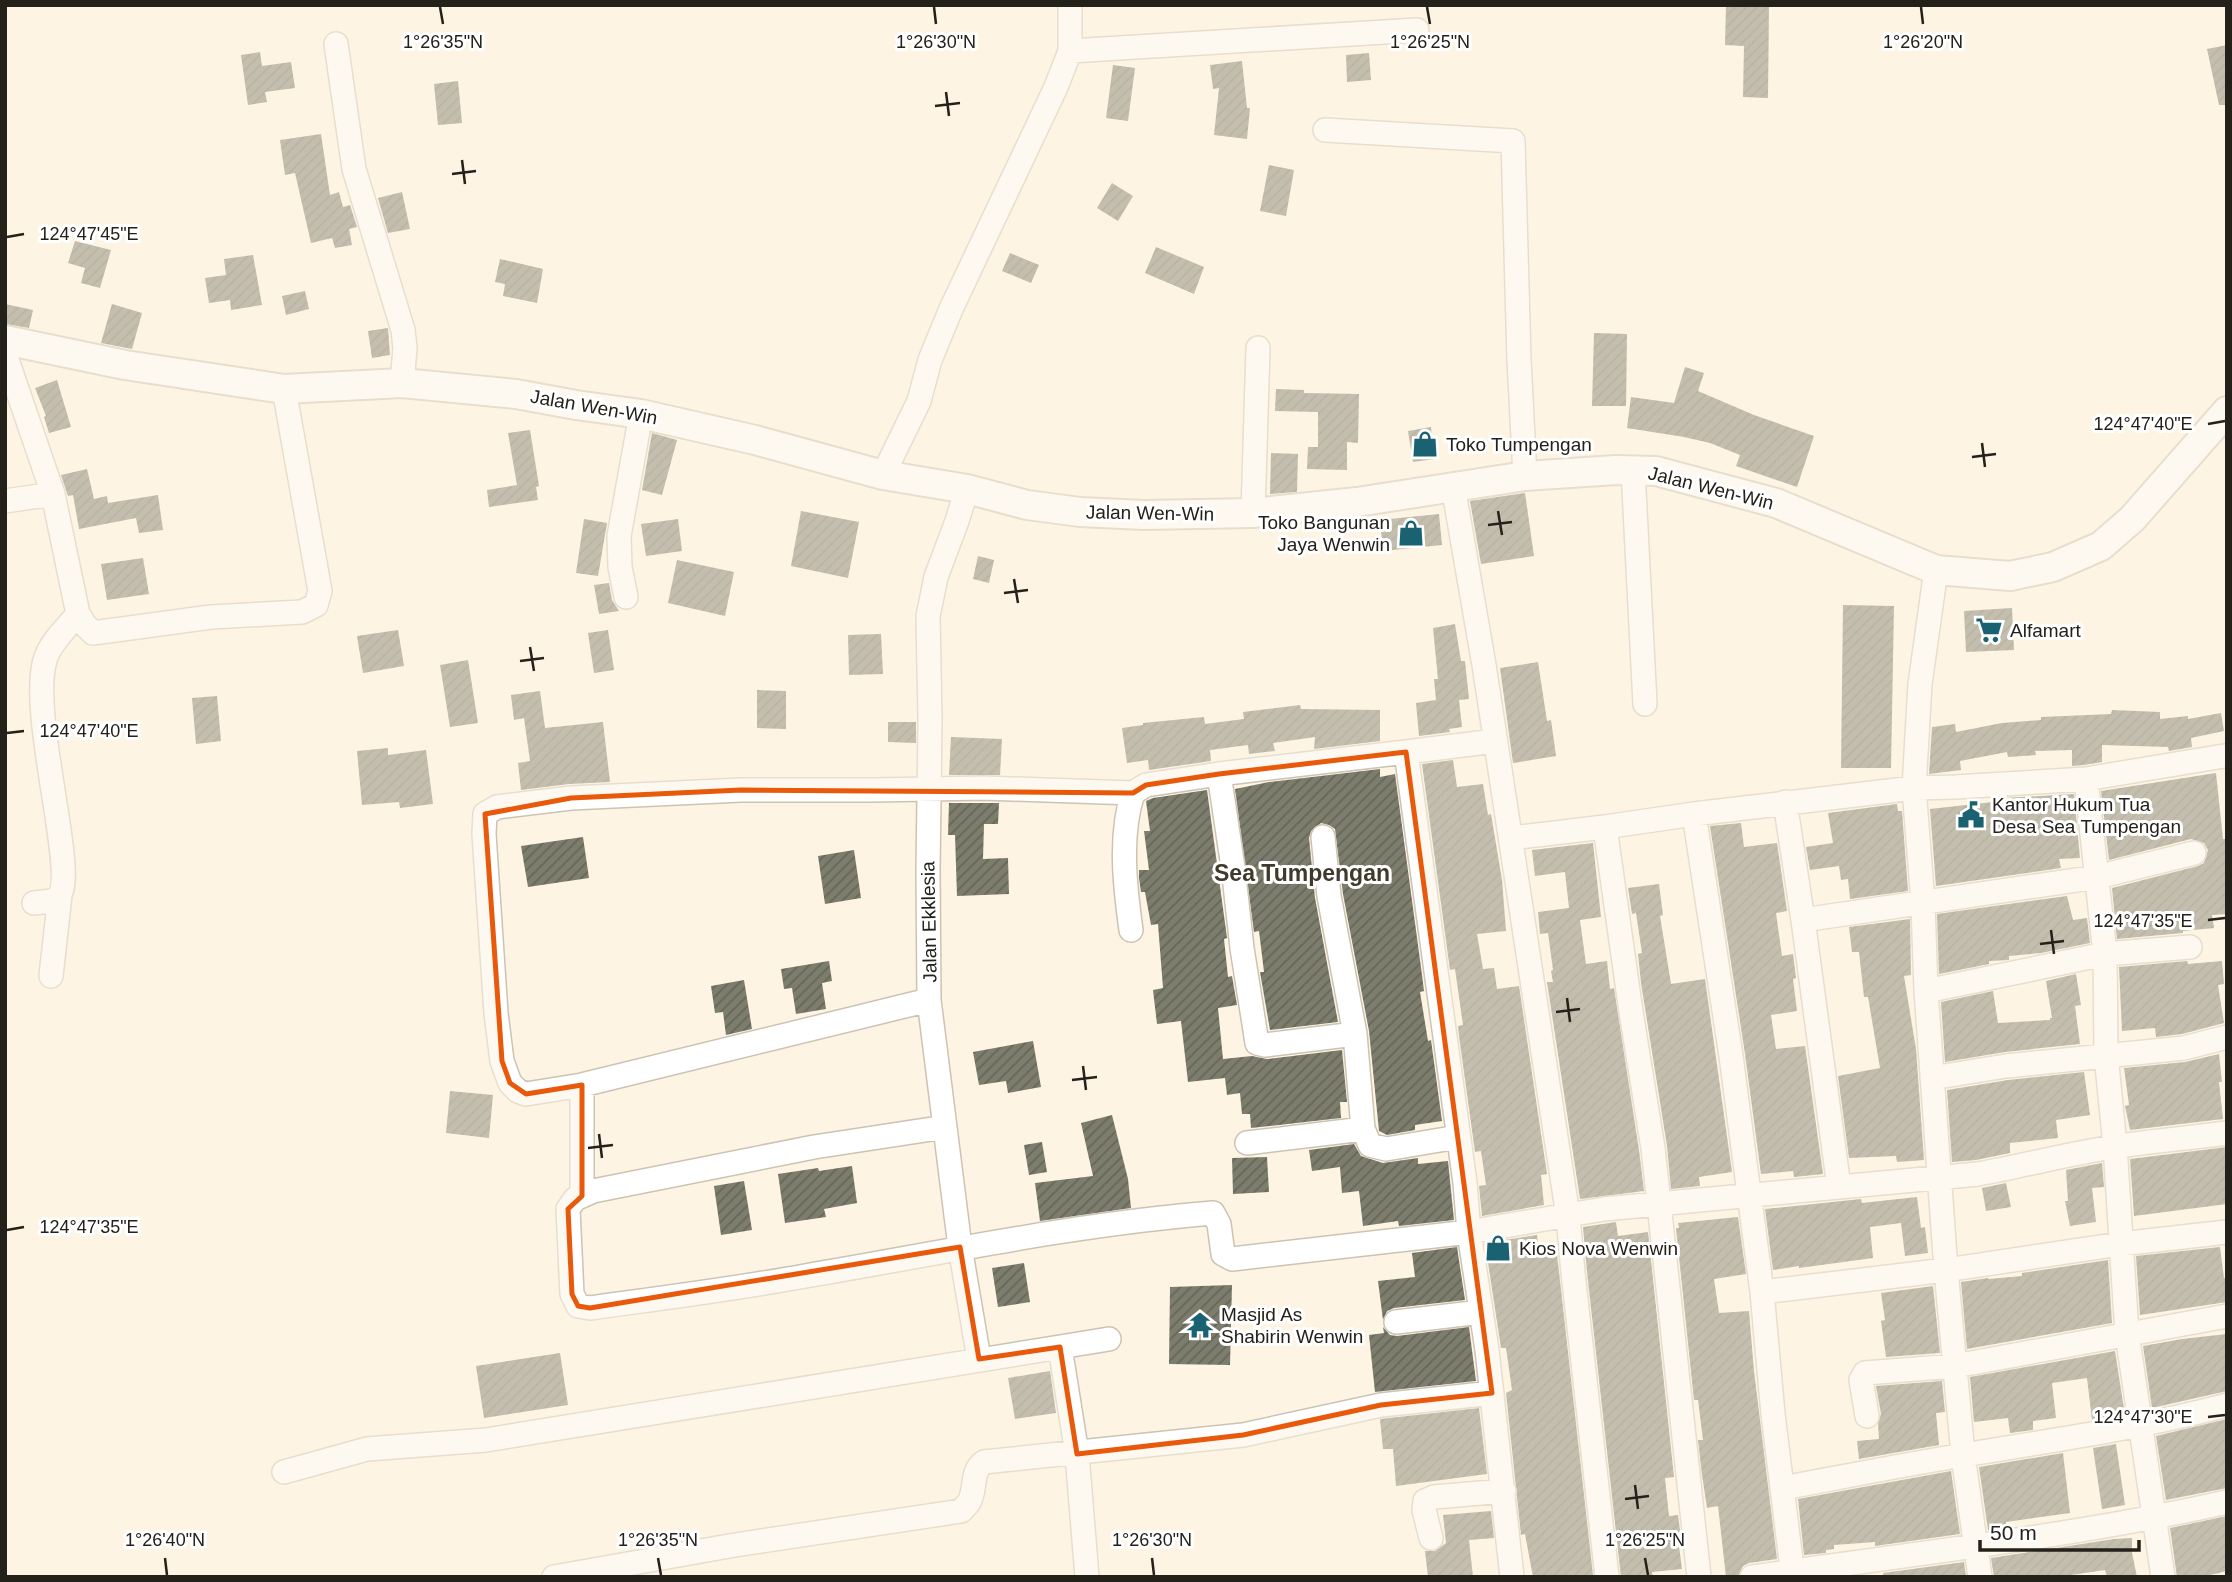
<svg xmlns="http://www.w3.org/2000/svg" width="2232" height="1582" font-family="Helvetica,sans-serif">
	<style>
		.building { fill: url(#building-hatch) }
		.lines { fill: none; stroke-linecap: round; stroke-linejoin: round }
		.minor-casing { stroke: #ccc3b3; stroke-width: 26 }
		.tertiary-casing { stroke: #ccc3b3; stroke-width: 32 }
		.minor { stroke: #fff; stroke-width: 23 }
		.tertiary { stroke: #fff; stroke-width: 28 }
		.marked { fill: none; stroke: #e8590c; stroke-width: 5; stroke-linejoin: round }
		.ticks { fill: none; stroke: #24211b; stroke-width: 2.5 }
		.labels { text-anchor: middle; dominant-baseline: central; stroke-width: 6; stroke-linejoin: round; paint-order: stroke }
		.street-label { font-size: 19px; fill: #24211b; stroke: #fff }
		.poi-label { font-size: 19px; fill: #24211b; stroke: #fff; text-anchor: start }
		.quarter-label { font-size: 23px; font-weight: bold; fill: #40392c; stroke: #fff }
		.ticks-label { font-size: 18px; text-anchor: middle; fill: #24211b; stroke: #fff; stroke-width: 6; stroke-linejoin: round; paint-order: stroke }
	</style>
	<defs>
		<pattern id="building-hatch" width="6" height="6" patternUnits="userSpaceOnUse" patternTransform="scale(1.75)"><rect width="6" height="6" fill="#7d7d6d"/><path d="M-1 1l2-2M0 6l6-6M5 7l2-2" fill="none" stroke="#666659"/></pattern>
	</defs>
	<rect width="100%" height="100%" fill="#fef4e4"/>
	<!-- building -->
	<path class="building" d="M1726,5h43l-1,93 -25,-1 1,-51 -19,-1z
		M2227,45v60h-8l-12,-56z
		M260,52l2,14 29,-4 4,26 -30,4 2,10 -19,3 -7,-50z
		M1369,53l2,27 -24,2 -1,-27z
		M1242,61l5,47h3l-3,31 -33,-4 5,-47 -6,1 -3,-24z
		M1113,65l22,3 -7,53 -22,-3z
		M458,81l4,42 -24,2 -4,-41z
		M321,134l9,61 9,-3 4,15 7,-2 7,22 -8,2 3,16 -17,3 -3,-10 -21,5 -16,-70 -10,2 -5,-35z
		M1269,165l25,5 -8,46 -26,-5z
		M1112,183l21,13 -15,25 -21,-13z
		M402,192l8,37 -22,4 -10,-35z
		M75,241l36,9 -11,38 -19,-5 4,-15 -17,-5z
		M1156,247l48,20 -10,27 -49,-21z
		M1010,253l29,12 -8,18 -29,-12z
		M253,255l9,50 -31,5 -1,-10 -21,3 -4,-25 21,-3 -2,-16z
		M500,259l43,10 -6,34 -34,-7 2,-12 -10,-2z
		M305,291l4,18 -23,6 -4,-19z
		M5,304l28,6 -4,18 -24,-4z
		M112,304l30,9 -10,36 -31,-6z
		M388,328l2,27 -18,3 -4,-27z
		M1594,333l33,1 -1,72h-34z
		M1685,367l19,6 -6,18 56,24 60,21 -17,51 -61,-21 4,-11 -30,-12 -26,-6 -57,-9 4,-31 43,6z
		M57,380l14,47 -22,6 -5,-16 2,-1 -11,-28z
		M1276,389l28,1v3l55,1 -1,49 -11,-1v28l-40,-1 1,-22h10v-35l-43,-1z
		M1431,427l3,32 -21,3 -5,-31z
		M530,430l9,56 -3,1 2,13 -49,7 -2,-17 30,-5 -9,-52z
		M652,433l25,7 -15,55 -20,-5z
		M1271,453l27,1 -1,38 -27,2z
		M87,469l7,30 13,-3 1,7 50,-8 5,35 -24,3 -3,-15 -57,11 -6,-34 -5,1 -7,-21z
		M1525,493l9,63 -53,8 -11,-63z
		M801,511l58,11 -11,56 -57,-12z
		M1439,514l3,31 -59,6 -3,-31z
		M584,519l23,4 -9,53 -22,-3z
		M678,519l4,32 -36,5 -5,-32z
		M978,556l16,4 -5,23 -16,-4z
		M143,558l6,36 -42,6 -6,-36z
		M677,560l57,12 -9,44 -57,-13z
		M609,583l3,17 7,11 -20,3 -5,-29z
		M1843,605l51,1 -3,162h-50z
		M2012,608l2,42 -48,2 -2,-41z
		M1455,624l6,37h4l4,38 -10,1 3,27 -13,2 1,3 -31,4 -3,-33 20,-3 -2,-21h4l-5,-51z
		M398,630l6,36 -41,7 -6,-37z
		M608,630l6,40 -20,3 -6,-40z
		M881,634l2,40 -34,1 -1,-40z
		M468,660l10,63 -28,4 -10,-62z
		M1538,662l9,59 4,-1 5,36 -43,7 -13,-95z
		M757,690l29,1v38l-29,-1z
		M540,691l5,37 58,-6 7,60 -41,2 -48,6 -3,-27 12,-2 -6,-43 -10,2 -3,-25z
		M217,696l4,45 -25,3 -4,-46z
		M1300,705l1,4 79,1v31l-66,8 1,-12 -42,6 2,8 -26,3 -1,-9 -38,5 1,11 -62,9 -1,-10 -21,3 -5,-35 21,-3v-2l61,-6 1,7 39,-5 -1,-7z
		M2112,710l48,2v7l28,-3v3l33,-6 3,18 -33,7 1,9 -23,4 -1,-4 -66,-2v17l-18,3 -12,1v-16l-37,1 1,4 -28,2 -1,-5 -47,9 1,9 -32,4 3,-47 23,-3 1,8 46,-9 39,-3v-3l70,-3z
		M888,722h28v21l-28,-1z
		M951,737l51,2 -2,36h-51z
		M388,748v7l38,-5 7,54 -33,4 -1,-6 -37,3 -5,-54z
		M1453,760l4,27 26,-3 5,31 3,-1 11,66 4,51 -29,3 6,35 11,-1 3,21 22,-3 28,188 -6,1 3,30 -62,11 -3,-30 7,-1 -5,-34 -6,1 -16,-116 -1,-10 5,-1 -8,-56 -5,1 -28,-206z
		M1380,769v8l15,-3 27,201 2,16 -4,1 8,49 3,-1 11,81 -27,4v5l-28,5 -8,-4 -10,-100 -26,-137 -8,-65 -6,-4 -8,-2 -10,8 -2,7 6,60 23,124 -68,8 -10,-58h4l-5,-41 -5,1 -19,-143 34,-7z
		M2216,773l7,66h4v75l-15,1 2,13 -31,3v2l-66,6 -5,-51 86,-22 6,-3 4,-13 -4,-7 -13,-4 -82,21 -8,-69z
		M1207,790l20,148 -3,1 4,38 4,-1 5,29 -19,3 5,51 29,-3 15,3 75,-9 5,52h-7l1,16 -90,10 -1,-14h-8l-2,-21 -13,2 -2,-17 -37,4 -7,-61 -24,3 -4,-34 10,-2 -5,-64 -7,1 -6,-33h-4l-2,-14v-8h10l-5,-39h6l-4,-30 7,-3z
		M2074,794l6,64 -21,1 2,9 -125,18 -6,-77 72,-8 2,-3z
		M949,803h50l-1,21h-14l-1,35 25,-1 1,36 -52,2 -2,-61h-7z
		M1897,804l1,7h4l6,80 -58,8 -2,-20 -7,1 -2,-14 -29,4 -4,-23 27,-4 -5,-30z
		M1741,823l3,24 33,-4 10,68 -11,2 6,43 11,-2 3,24 -3,1 4,32 -26,4 5,34 29,-3 18,128 -29,3 -1,-6 -32,3 -16,-120 -35,-228z
		M583,837l6,41 -61,9 -7,-41z
		M1593,843l8,74 -21,3 6,44 21,-3 3,28 4,-1 25,162 5,41 -64,8 -33,-217h6l-2,-11 2,-1 -5,-37 -8,1 -2,-22 31,-4 -4,-36 -30,4 -3,-26z
		M854,850l7,48 -36,6 -7,-48z
		M1659,884l4,31 -3,1 11,68 34,-5 27,193 -33,5 1,9 -29,3 -4,-43 -26,-163 -3,-29 4,-1 -6,-40 -4,1 -4,-26z
		M2067,896l6,24 14,-2 3,25 -49,10 -32,3v4l-20,1v3l-50,10 -2,-60z
		M1910,919l1,56 -7,1 12,73 8,111 -27,2 -1,-6 -47,2 -11,-82 42,-8 -12,-71h-4l-5,-45h-7l-3,-25z
		M829,961l3,20 -10,2 4,26 -30,5 -4,-26 -8,1 -3,-20z
		M2187,961l1,3 34,-3 2,23 -6,1 6,38 -42,11 -26,3 -1,-9 -33,3 -3,-64z
		M2076,974l5,31 -6,1 5,38 -75,8 -60,10 -4,-60 52,-11 5,32 52,-3v-2h2l-6,-37z
		M744,980l8,49 -26,6 -3,-23 -8,1 -4,-27z
		M1033,1041l8,46 -33,6 -2,-12 -27,4 -6,-33z
		M2219,1054l3,28h-3l4,37 -93,11 -5,-24 4,-1 -5,-37 61,-6z
		M2084,1072l6,43 -34,5 2,18 -48,5v10l-34,7 -24,2 -5,-72 61,-10z
		M450,1091l43,4 -4,43 -43,-5z
		M1112,1115l16,64 3,29 -91,13 -5,-38 58,-7 -12,-53z
		M1042,1142l5,30 -18,3 -5,-30z
		M1354,1144l7,12 22,7 35,-5v6l30,-3 6,59 -55,6 -1,-5 -35,5 -4,-35 -17,2 -2,-26 -28,4 -3,-21z
		M2227,1147v57l-93,12 -4,-57z
		M1267,1157l2,35 -36,2 -1,-36z
		M2102,1163l2,24 -12,1 4,34 -26,4 -5,-25h3l-2,-31z
		M852,1166l5,37 -33,6 2,8 -41,6 -7,-49 40,-6 1,3z
		M744,1181l8,49 -31,5 -7,-49z
		M2006,1183l5,24 -25,4 -4,-23z
		M1917,1197l4,31 4,-1 3,26 -23,3 -4,-33 -31,4 3,31 -74,10v-2l-26,4 -8,-61 96,-10 1,4z
		M1738,1217l8,57 -32,5 5,34 30,-2 5,60 23,188 -28,4 -6,3 -5,11h-12l-8,-71 -11,2 -5,-33 -4,-35h5l-5,-40h-4l-18,-172h3l-1,-5z
		M1616,1222l2,14 30,-4 26,245 -9,1 4,38 9,-1 4,31h-3l3,23 -30,3 1,5h-32l-34,-305 -4,-45z
		M1537,1235l3,22 17,-3 36,321 -12,2h-48l-8,-43 -4,1 -15,-142 6,-3 -6,-42h-5l-16,-105z
		M1457,1247l8,53 -71,8 -7,3 -4,9 -5,-39 37,-4 -3,-24z
		M2220,1247l4,31h3v24l-87,13 -4,-59z
		M2108,1260l4,63 -145,26 -6,-67 27,-4 1,1 33,-3v-3z
		M1024,1263l6,39 -32,5 -6,-39z
		M1232,1285l-2,80 -61,-1 1,-77z
		M1933,1286l7,67 -54,4 -5,-36 4,-1 -4,-27z
		M1383,1327l7,8 7,1 72,-9 7,54 -101,11 -6,-57 15,-2z
		M2227,1334v57l-75,17 -9,-62 39,-7z
		M2115,1351l9,58 -12,3v4l-20,4 -5,-42 -35,5 4,35 -23,3v9l-23,3 -2,-15 -34,4 -4,-45z
		M560,1353l8,52 -84,13 -8,-52z
		M1050,1371l6,42 -41,6 -7,-41z
		M1942,1381l3,31 -9,1 3,32 -80,14 -2,-18 22,-2 -1,-15 3,-10 -5,-28z
		M1479,1408l8,66 -91,12 -3,-37h-10l-3,-30z
		M2227,1419v69l-61,12 -10,-64z
		M2116,1444l9,61 -23,4 -9,-61z
		M2063,1453l7,60 -64,9v5l-18,3 -9,-63z
		M1951,1471l9,63 -85,12v-4l-41,3v4l-8,1v3l-22,2 -6,-56z
		M1491,1511l3,27 -25,2 4,37h-45l-3,-26h10l11,-8 -3,-28z
		M2227,1516v55l-25,6h-25l-7,-49z
		M2132,1538v15l5,24h-30l-2,-7 -47,7h-64l-3,-19 123,-19z
		M1964,1562l2,15h-83v-4z"/>
	<g class="lines">
		<!-- minor casing -->
		<g class="minor-casing">
			<path id="minor" d="M336,44l18,125 49,161 2,18 -3,35
				M1070,51v-46
				M1325,130l188,11 6,219 6,116
				M5,354l48,140 25,120 7,11 8,8 118,-16 91,-5 14,-7 4,-14 -36,-202
				M1633,470l12,234
				M883,475l36,-74 11,-41 21,-51 105,-222 14,-36 347,-21
				M1453,486l31,179 84,551 5,57 34,304
				M967,489l-10,32 -21,56 -8,39 2,105 -2,150 1,129 31,247 19,112
				M5,501l48,-7
				M1253,513l5,-165
				M1936,570l-16,114 -6,104 9,115 3,88 20,279 17,185 17,122
				M626,597l-6,-30 -1,-31 22,-122
				M1406,752l89,-11
				M2086,779l19,175 1,101 9,91 12,188 36,243
				M1785,802l18,118 36,267
				M1694,814l37,242 31,236 11,122 20,163
				M1605,827l89,-13 220,-26 41,-1 131,-8 138,-23
				M1323,837l6,59 26,138 8,95 7,16 16,4 72,-12
				M1511,838l94,-11 26,185 22,136 46,429
				M34,903c7,-1 20,-1 25,-7 19,-23 -32,-187 -13,-239 6,-16 22,-31 32,-43
				M1803,920l294,-43 97,-24
				M1131,930c-6,-43 -12,-95 2,-137l13,-8 73,-11
				M51,976l9,-81
				M1926,991l179,-37 85,-7
				M929,1000l-347,85 -56,9 -8,-3 -8,-8 -8,-22 -6,-48 -12,-179 1,-20 12,-7 74,-9 170,-8h133l110,-2 149,5
				M1355,1034l-90,11 -8,-2 -15,-95 -9,-81 -14,-93 187,-22 59,431 4,49 135,-23 374,-35c45,-8 89,-20 135,-27 37,-6 76,-9 114,-14
				M1932,1078l74,-12 178,-18 43,-11
				M582,1085v111
				M945,1127l-131,20 -221,44 -18,8 -7,10 4,85 6,12 12,2c72,-10 144,-19 215,-32 136,-23 271,-52 408,-63l6,11 4,30 9,5 237,-27 18,118 25,227
				M1247,1143l116,-14
				M1762,1292l184,-22 174,-26 107,-12
				M1396,1322l85,-10
				M1060,1347l49,-8
				M1867,1416l-6,-36 4,-7 90,-7 272,-50
				M284,1472l83,-23 119,-9 574,-93 17,107 10,123
				M1783,1488c64,-12 129,-25 193,-35 85,-14 168,-26 251,-48
				M1431,1538l-7,-28 1,-9 9,-4 70,-6
				M554,1577l181,-32 226,-34c3,-3 6,-6 8,-9 8,-14 1,-30 15,-40l259,-27 138,-30 111,-12
				M1752,1577c159,-23 318,-40 475,-75"/>
		</g>
		<!-- tertiary casing -->
		<g class="tertiary-casing">
			<path id="tertiary" d="M5,340l120,25 159,24 118,-6 114,11 60,11 65,9 114,26 128,35 84,14 60,16 53,7 64,3 109,-2 104,-11 168,-26 91,-6 40,1 120,32 160,67 74,6 43,-9 48,-21 31,-27 95,-108"/>
		</g>
		<!-- minor -->
		<use href="#minor" class="minor"/>
		<!-- tertiary -->
		<use href="#tertiary" class="tertiary"/>
	</g>
	<!-- marked area -->
	<path d="M0 0H2232V1582H0ZM1406,752l86,641 -111,12 -138,30 -166,19 -17,-107 -81,12 -19,-112 -370,61 -12,-2 -6,-12 -4,-85 14,-13v-111l-56,9 -16,-11 -8,-22 -17,-247 86,-16 170,-8 392,3 13,-8 73,-11z" fill="#fef4e4" fill-opacity=".55" fill-rule="evenodd"/>
	<path class="marked" d="M1406,752l86,641 -111,12 -138,30 -166,19 -17,-107 -81,12 -19,-112 -370,61 -12,-2 -6,-12 -4,-85 14,-13v-111l-56,9 -16,-11 -8,-22 -17,-247 86,-16 170,-8 392,3 13,-8 73,-11z"/>
	<!-- ticks -->
	<path class="ticks" d="M440,7l3,17M934,7l2,17M1427,7l3,17M1921,7l2,17M946,92l3,24M935,106l25,-3M462,160l3,24M452,174l24,-3M7,237l17,-3M2208,424l17,-3M1982,443l3,24M1972,457l24,-3M1498,511l4,24M1488,525l24,-3M1014,579l4,24M1004,593l24,-3M530,647l4,24M520,661l24,-3M7,733l17,-2M2208,920l17,-2M2051,930l3,24M2040,944l24,-3M1567,998l3,24M1556,1012l24,-3M1083,1066l3,24M1072,1080l25,-3M599,1134l3,24M588,1148l25,-3M7,1230l17,-3M2208,1417l17,-2M1635,1485l3,24M1625,1499l24,-3M165,1558l2,17M658,1558l3,17M1152,1558l2,17M1645,1558l3,17"/>
	<!-- icons -->
	<defs>
		<g id="shop-bare" transform="scale(2.1)"><path d="M-5-2.5h2.3a2.7 3.5 0 0 1 5.4 0H5L5.5 6h-11ZM-1.5-2.5h3a1.5 2.3 0 0 0-3 0Z" fill="#1a6271" stroke="#fff" stroke-width="2.5" paint-order="stroke"/></g>
		<g id="supermarket-bare" transform="scale(2.1)"><path d="M-6-5.5h2.5l.6 2H6L4.5 2H-2.5L-4.4-4H-6ZM-1.5 3.2a1.3 1.3 0 1 0 .1 0ZM3 3.2a1.3 1.3 0 1 0 .1 0Z" fill="#1a6271" stroke="#fff" stroke-width="2.5" paint-order="stroke"/></g>
		<g id="civic-bare" transform="scale(2.1)"><path d="M-.6-6.5H3V-4.5H.6V-3L4-1V1h2V6H-6V1h2V-1L-.6-3ZM-1.2 2.5V6h2.4V2.5Z" fill="#1a6271" stroke="#fff" stroke-width="2.5" paint-order="stroke"/></g>
		<g id="temple-bare" transform="scale(2.1)"><path d="M0-6L5-2H3V0L6.5 2.5H4V6H1.5V3h-3V6H-4V2.5H-6.5L-3 0V-2H-5Z" fill="#1a6271" stroke="#fff" stroke-width="2.5" paint-order="stroke"/></g>
	</defs>
	<g fill-rule="evenodd">
		<use href="#shop-bare" x="1425" y="444"/>
		<use href="#shop-bare" x="1411" y="533"/>
		<use href="#supermarket-bare" x="1989" y="630"/>
		<use href="#civic-bare" x="1971" y="815"/>
		<use href="#shop-bare" x="1498" y="1248"/>
		<use href="#temple-bare" x="1200" y="1325"/>
	</g>
	<g class="labels">
		<!-- street labels -->
		<g class="street-label">
			<text transform="translate(594 407) rotate(10)">Jalan Wen-Win</text>
			<text transform="translate(1711 488) rotate(14)">Jalan Wen-Win</text>
			<text transform="translate(1150 513) rotate(1)">Jalan Wen-Win</text>
			<text transform="translate(929 922) rotate(-91)">Jalan Ekklesia</text>
		</g>
		<!-- poi labels -->
		<g class="poi-label">
			<text x="1446" y="444">Toko Tumpengan</text>
			<text x="1390" y="522" text-anchor="end">Toko Bangunan<tspan x="1390" dy="22">Jaya Wenwin</tspan></text>
			<text x="2010" y="630">Alfamart</text>
			<text x="1992" y="804">Kantor Hukum Tua<tspan x="1992" dy="22">Desa Sea Tumpengan</tspan></text>
			<text x="1519" y="1248">Kios Nova Wenwin</text>
			<text x="1221" y="1314">Masjid As<tspan x="1221" dy="22">Shabirin Wenwin</tspan></text>
		</g>
		<!-- quarter labels -->
		<g class="quarter-label">
			<text x="1302" y="873">Sea Tumpengan</text>
		</g>
	</g>
	<g class="ticks-label">
		<text x="443" y="48">1°26'35"N</text>
		<text x="936" y="48">1°26'30"N</text>
		<text x="1430" y="48">1°26'25"N</text>
		<text x="1923" y="48">1°26'20"N</text>
		<text x="89" y="240">124°47'45"E</text>
		<text x="2143" y="430">124°47'40"E</text>
		<text x="89" y="737">124°47'40"E</text>
		<text x="2143" y="927">124°47'35"E</text>
		<text x="89" y="1233">124°47'35"E</text>
		<text x="2143" y="1423">124°47'30"E</text>
		<text x="165" y="1546">1°26'40"N</text>
		<text x="658" y="1546">1°26'35"N</text>
		<text x="1152" y="1546">1°26'30"N</text>
		<text x="1645" y="1546">1°26'25"N</text>
	</g>
	<!-- border -->
	<rect width="2232" height="1582" fill="none" stroke="#24211b" stroke-width="14"/>
	<!-- scale -->
	<path d="M1980 1540v10h159v-10" fill="none" stroke="#24211b" stroke-width="3.5"/>
	<text x="1990" y="1540" font-size="21" fill="#24211b" stroke="#ffffff" stroke-width="5" paint-order="stroke">50 m</text>
</svg>
